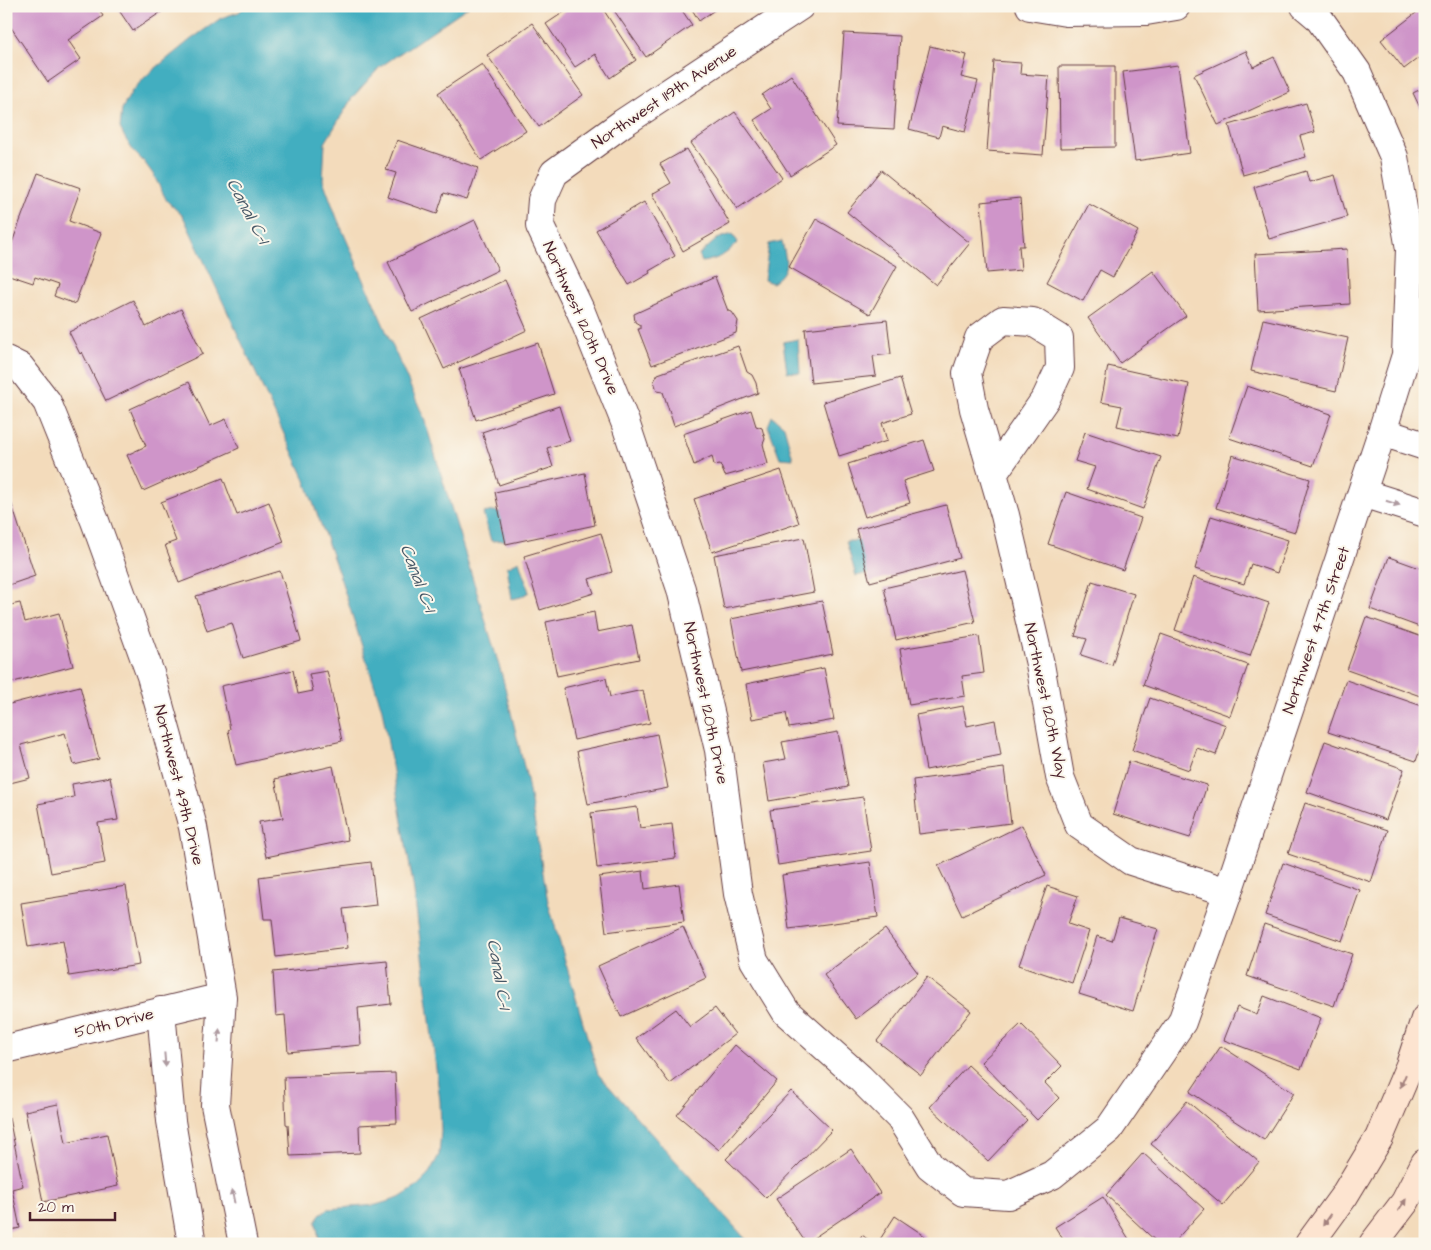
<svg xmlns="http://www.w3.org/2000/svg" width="1431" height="1250" font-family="'Architects Daughter',sans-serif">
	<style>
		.water { fill: #42aec0; stroke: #466676 }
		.building { fill: #cf95c9 }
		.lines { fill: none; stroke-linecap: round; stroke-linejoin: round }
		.street-casing { stroke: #633b41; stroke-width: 30 }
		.secondary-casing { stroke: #633b41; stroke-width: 30 }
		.street { stroke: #fff; stroke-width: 28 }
		.secondary { stroke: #fde4d0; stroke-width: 28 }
		.oneway { fill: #ae9aa0 }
		.oneway2 { fill: #a4827e }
		.labels { text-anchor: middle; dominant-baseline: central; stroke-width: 4; stroke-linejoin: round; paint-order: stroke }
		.street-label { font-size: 16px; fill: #4a1f2b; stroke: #fbf7ec }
		.water-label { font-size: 18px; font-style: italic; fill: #475867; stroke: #fbf7ec }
	</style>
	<rect width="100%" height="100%" fill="#fbf7ec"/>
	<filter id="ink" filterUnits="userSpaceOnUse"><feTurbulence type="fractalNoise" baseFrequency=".02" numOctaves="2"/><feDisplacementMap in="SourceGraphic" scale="10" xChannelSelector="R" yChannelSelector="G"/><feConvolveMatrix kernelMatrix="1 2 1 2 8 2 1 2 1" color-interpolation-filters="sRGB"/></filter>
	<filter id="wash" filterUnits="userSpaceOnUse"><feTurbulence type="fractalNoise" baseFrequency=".0096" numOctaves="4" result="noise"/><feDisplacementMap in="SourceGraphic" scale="20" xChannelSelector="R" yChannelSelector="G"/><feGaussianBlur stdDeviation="1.12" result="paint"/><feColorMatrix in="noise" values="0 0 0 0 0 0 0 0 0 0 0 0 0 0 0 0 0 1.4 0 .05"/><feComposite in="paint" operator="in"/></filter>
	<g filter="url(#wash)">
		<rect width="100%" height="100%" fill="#f3dbbb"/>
		<!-- water -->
		<path class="water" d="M245,6h224l-89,61 -28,31 -27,45 -2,37 14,38 87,200 78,257 25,104 21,123 50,172 152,170h-430l-4,-22 4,-8 8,-5 48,-4 23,-7 16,-10 13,-13 11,-20 2,-24 -1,-30 -27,-217 -31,-175 -42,-132 -37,-102 -120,-259 -16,-15 -14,-27 -8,-11 -11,-11 -9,-14 -5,-10 2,-19 10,-18 14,-15 44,-36 31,-22 18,-6z
			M732,234l6,8c-12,13 -19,17 -36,20l-3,-7 18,-16z
			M782,241c4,20 9,29 -10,42l-8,-3 5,-36z
			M798,339l2,34 -13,-1 -4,-30z
			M772,416l12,10 9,33 -13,-1 -12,-32z
			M495,511l11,4 5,25 -20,1 -8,-28z
			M846,541h14l10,32 -14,3z
			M519,561l10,31 -8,5 -9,2 -5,-32z"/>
		<g id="blocks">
			<!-- building -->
			<path class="building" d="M6,6h91l6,10 -35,24 13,19 -33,23 -42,-62z
				M116,6h54l-37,25z
				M573,6h28l35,54 -26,18 -15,-24 -20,13 -29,-43z
				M611,6h68l13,19 -46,32z
				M690,6h30l-21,15z
				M1425,6v47l-21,16 -23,-29z
				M532,23l51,72 -44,32 -52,-72z
				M844,33l56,3 -6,93 -57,-3z
				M930,46l37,9 -6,22 17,4 -13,51 -23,-6 -3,11 -30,-8z
				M1246,51l7,16 21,-10 16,35 -72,33 -24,-50z
				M994,61l27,2 -1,11 29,2 -6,79 -56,-4z
				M482,64l44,67 -45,29 -43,-67z
				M1178,65l12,88 -55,8 -12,-89z
				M1059,66h56v81l-55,1z
				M791,75l45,70 -46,30 -36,-55 17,-11 -9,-14z
				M1425,87v31l-12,-25z
				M1306,103l9,29 -15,4 6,21 -63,18 -14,-50z
				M735,112l47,66 -45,31 -46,-66z
				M397,140l81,28 -11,32 -23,-7 -7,21 -49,-17 8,-24 -10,-3z
				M687,149l43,75 -47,27 -31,-57 19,-11 -11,-19z
				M881,170l89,73 -34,42 -89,-73z
				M1306,171l3,11 26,-7 12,42 -78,22 -15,-52z
				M38,173l43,15 -12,33 32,12 -26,71 -21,-8 4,-11 -23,-8 -2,6 -27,-9v-15z
				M1020,198l4,48h-5l2,24 -34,3 -6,-71z
				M644,202l31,54 -26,15 1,2 -21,12 -33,-55z
				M1089,204l49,27 -25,46 -13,-7 -17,31 -36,-19z
				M816,219l81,47 -27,48 -81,-47z
				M475,220l23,50 -86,42 -24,-50z
				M1347,249l3,55 -92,6 -3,-56z
				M1153,271l33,45 -66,47 -32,-45z
				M715,277l13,34 4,1 6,9 -2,12 -84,32 -14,-36h2v-4l-5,-3 -1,-8z
				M505,280l22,50 -83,39 -23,-50z
				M133,300l13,27 35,-18 22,45 -97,47 -24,-49 -2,2 -11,-22z
				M1263,319l85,19 -12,53 -85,-20z
				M887,320l4,34 -18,2 3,20 -65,7 -6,-54z
				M538,343l16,51 -78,26 -17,-51z
				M738,346l9,26 5,3 4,8 2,10 -84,33 -11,-34 -6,-1 -3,-10 4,-7z
				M1108,366l81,18 -11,55 -61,-13 5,-20 -21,-4z
				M900,378l11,36 -29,9 5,18 -48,15 -16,-54z
				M189,382l21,44 16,-7 13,29 -96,43 -16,-36 19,-9 -16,-37z
				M1247,386l84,28 -18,52 -84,-28z
				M559,406l11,35 -23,7 6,19 -54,18 -17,-53z
				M751,410l5,16 6,2 3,11 -2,5 5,20 -43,12 -5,-12 -6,1 -2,-9 -18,9 -11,-31z
				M1085,432l76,25 -18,52 -56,-20 8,-22 -20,-6z
				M924,440l10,31 -31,10 7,22 -45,14 -17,-53z
				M1232,455l78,24 -15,53 -79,-24z
				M781,470l18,53 -87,29 -18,-53z
				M585,473l10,52 -89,19 -11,-52z
				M223,478l14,37 32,-13 15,40 -105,41 -14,-38 11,-4 -15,-39z
				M1066,492l75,26 -18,52 -75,-26z
				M11,502l24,74 -29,10v-82z
				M946,505l14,53 -90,24 -14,-53z
				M1211,516l77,24 -11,33 -26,-9 -7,20 -49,-15z
				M601,533l11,39 -23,7 5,14 -54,17 -16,-54z
				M804,538l10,54 -90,17 -10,-54z
				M1389,557l36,13v59l-55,-20z
				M962,570l13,52 -79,18 -12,-52z
				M280,571l21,70 -58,17 -11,-35 -25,8 -11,-35z
				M1193,577l76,26 -19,53 -75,-26z
				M1092,581l42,13 -22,71 -31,-10 6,-16 -12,-3z
				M822,601l11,53 -92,18 -10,-53z
				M20,603l5,19 34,-9 14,53 -67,18v-78z
				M594,612l3,20 35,-7 7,34 -82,17 -11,-54z
				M1366,617l59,21v55l-2,4 -76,-27z
				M1161,634l87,31 -18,51 -87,-31z
				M979,636l5,37 -22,3 3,20 -56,9 -9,-56z
				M824,668l10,52 -45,8 -3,-15 -34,6 -6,-35z
				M293,670l5,24 15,-3 -4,-17 18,-3 15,70 -106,24 -8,-35 2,-1 -9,-43z
				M606,678l4,19 33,-7 7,33 -76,17 -11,-52z
				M1346,680l79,27v28l-9,26 -88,-29z
				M80,686l19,73 -25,6 -9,-32 -44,12 9,33 -24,6v-79z
				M1150,698l76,27 -10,30 -19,-7 -8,22 -57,-20z
				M963,706l4,20 28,-6 6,35 -75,15 -10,-55z
				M838,732l10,55 -79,14 -6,-38 23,-4 -4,-17z
				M657,734l11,54 -80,16 -11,-53z
				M1325,741l79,28 -18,51 -79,-28z
				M1129,761l78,24 -17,53 -77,-24z
				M333,766l15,74 -82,17 -7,-35 24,-4 -8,-39z
				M1004,768l7,55 -92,11 -6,-54z
				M110,777l8,43 -20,3 7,40 -54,10 -13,-69 36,-7 -2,-13z
				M863,797l8,54 -93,14 -8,-55z
				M1305,803l83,27 -17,52 -83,-28z
				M637,807l3,21 32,-4 4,34 -79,10 -6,-55z
				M1022,825l24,50 -84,41 -24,-50z
				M371,862l5,43 -33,4 5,39 -72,9 -4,-38h-8l-5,-42z
				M870,862l8,55 -89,12 -7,-54z
				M1283,863l77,27 -18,51 -77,-26z
				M643,871l2,18 34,-5 5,38 -78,10 -7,-55z
				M126,886l13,79 -70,11 -6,-35 -35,6 -7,-44z
				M1047,886l31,10 -10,28 21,7 -17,52 -53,-18z
				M1119,918l39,11 -25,82 -54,-17 18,-58 15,5z
				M1264,924l88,30 -18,52 -87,-30z
				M683,927l23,51 -85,39 -23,-51z
				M885,929l33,44 -62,46 -32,-44z
				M387,961l4,43 -33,4 3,37 -73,7 -3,-37 -9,1 -3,-44z
				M927,977l44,34 -50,64 -44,-34z
				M1264,996l57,22 -20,51 -77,-29 13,-33 20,8z
				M715,1008l20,26 -65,50 -34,-46 40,-29 14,18z
				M1021,1024l41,42 -17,17 14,15 -22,22 -56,-58z
				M735,1045l42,36 -58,69 -42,-35z
				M1221,1046l73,47 -30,47 -74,-48z
				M968,1065l59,55 -39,41 -58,-54z
				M395,1073l2,50 -38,2 1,28 -70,3 -2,-31 -2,-1 -2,-47z
				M791,1091l41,39 -66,68 -40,-39z
				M1187,1101l72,61 -36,43 -72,-61z
				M58,1104l8,39 41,-9 11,52 -75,16 -18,-91z
				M9,1118l14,68 -11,3 8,39 -14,3v-112z
				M851,1149l29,44 -74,50 -30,-44z
				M1143,1153l61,56 -32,35h-13l-53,-49z
				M1103,1197l29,47h-66l-11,-17z
				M895,1216l30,20 -5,8h-43z
				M862,1235l12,9h-18z"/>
		</g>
	</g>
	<g filter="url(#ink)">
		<use href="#blocks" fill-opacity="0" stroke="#633b41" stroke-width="1"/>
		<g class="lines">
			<!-- street casing -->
			<g class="street-casing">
				<path id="street" d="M800,6l-177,117 -69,50 -12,27 -2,26 41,86 44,110 56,167 38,161 19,144 16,66 32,52 74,66 40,40 30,48 33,26 45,3 44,-20 57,-46 73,-107 46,-130 154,-460 24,-77 4,-106 -16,-92 -37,-85 -39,-55 -13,-11
					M1030,6l36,6 80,-1 30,-5
					M6,360l14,7 27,35 48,119 56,155 42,151 29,170 -7,108 28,139
					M1382,432l43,14
					M993,474l53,-76 14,-30 -1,-30 -26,-16 -30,-2 -24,18 -12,35 7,36 31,106 35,149 20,113 19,48 52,36 97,31
					M1362,493l63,20
					M161,1011l10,110 21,123
					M6,1049l216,-52"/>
			</g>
			<!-- secondary casing -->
			<g class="secondary-casing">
				<path id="secondary" d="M1309,1244l35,-48 35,-58 31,-73 15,-46
					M1373,1244l32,-42 20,-39"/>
			</g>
			<!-- street -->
			<use href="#street" class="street"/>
			<!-- secondary -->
			<use href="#secondary" class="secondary"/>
		</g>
		<!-- one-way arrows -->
		<defs><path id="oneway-solid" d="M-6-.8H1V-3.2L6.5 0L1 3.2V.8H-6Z" transform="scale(1.25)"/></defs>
		<g class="oneway">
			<use href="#oneway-solid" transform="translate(1393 503) rotate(18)"/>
			<use href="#oneway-solid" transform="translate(219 1036) rotate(-86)"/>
			<use href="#oneway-solid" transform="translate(165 1060) rotate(85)"/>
			<use href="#oneway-solid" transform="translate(233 1196) rotate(-102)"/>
		</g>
		<g class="oneway2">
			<use href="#oneway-solid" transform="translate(1403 1081) rotate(113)"/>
			<use href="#oneway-solid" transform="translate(1402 1205) rotate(-55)"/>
			<use href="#oneway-solid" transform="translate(1327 1220) rotate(126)"/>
		</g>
	</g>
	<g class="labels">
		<!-- street labels -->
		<g class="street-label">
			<text transform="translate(664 97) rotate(-34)">Northwest 119th Avenue</text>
			<text transform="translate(581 318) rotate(66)">Northwest 120th Drive</text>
			<text transform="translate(1316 630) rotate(-71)">Northwest 47th Street</text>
			<text transform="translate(1046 701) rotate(78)">Northwest 120th Way</text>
			<text transform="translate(706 703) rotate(78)">Northwest 120th Drive</text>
			<text transform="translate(179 785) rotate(76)">Northwest 49th Drive</text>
			<text transform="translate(114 1023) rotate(-14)">50th Drive</text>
		</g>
		<!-- water labels -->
		<g class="water-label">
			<text transform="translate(248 211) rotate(62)">Canal C-1</text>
			<text transform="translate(418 578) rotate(69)">Canal C-1</text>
			<text transform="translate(499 974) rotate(80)">Canal C-1</text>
		</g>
	</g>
	<!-- margin -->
	<rect width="1431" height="1250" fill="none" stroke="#fbf7ec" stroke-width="25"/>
	<!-- scale -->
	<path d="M30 1212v8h85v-8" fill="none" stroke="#4a1f2b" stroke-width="2.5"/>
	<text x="38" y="1212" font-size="15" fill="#4a1f2b" stroke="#fbf7ec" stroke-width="4" paint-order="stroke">20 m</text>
</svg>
